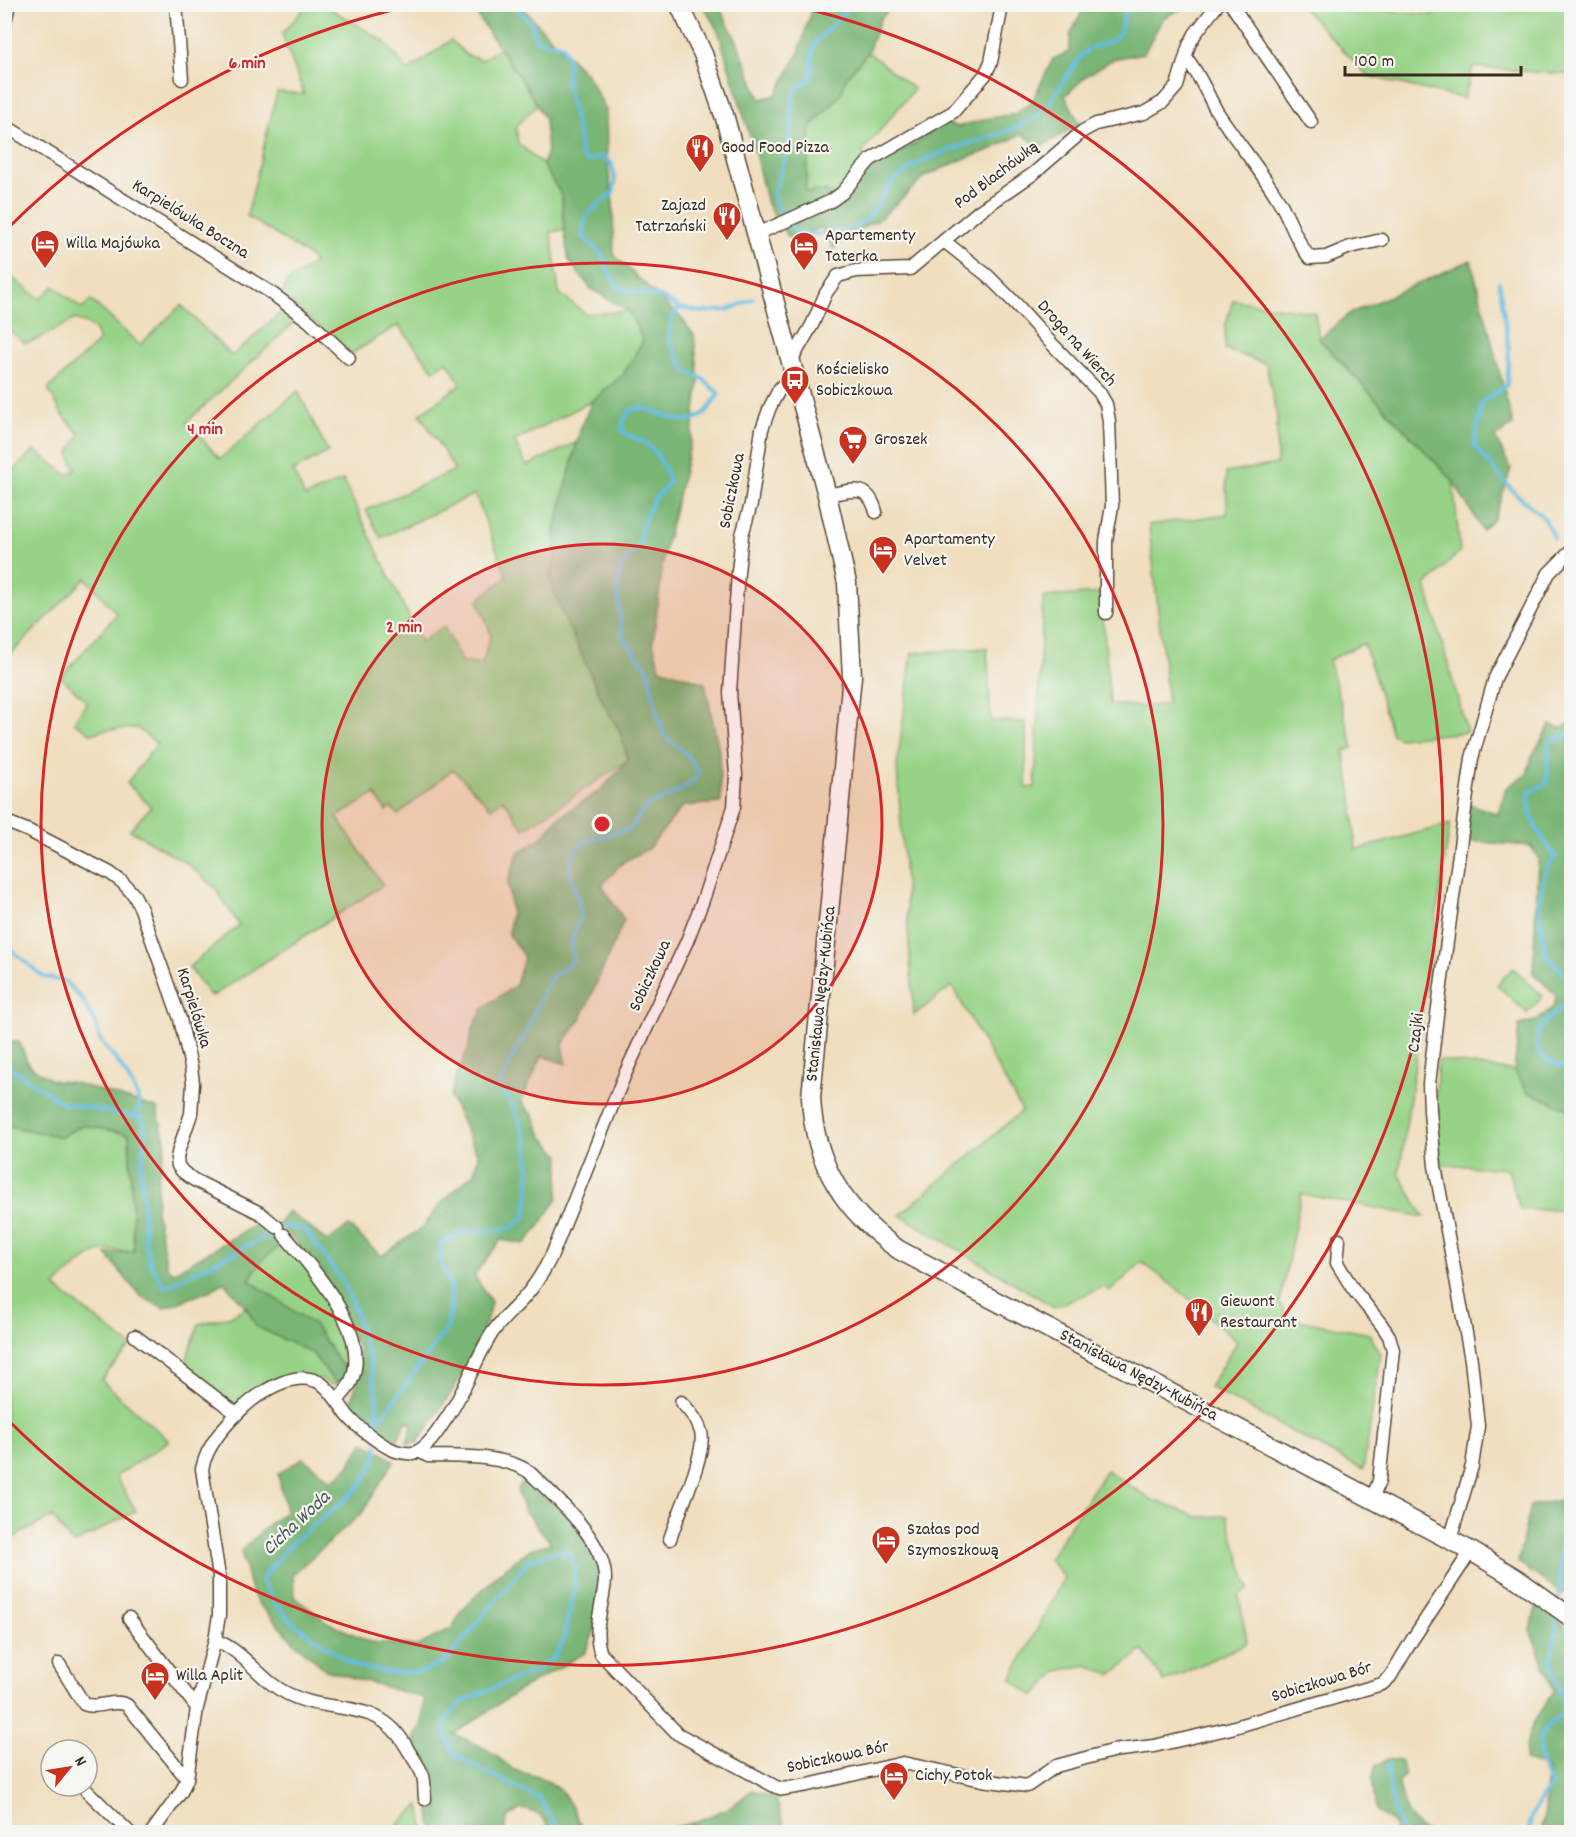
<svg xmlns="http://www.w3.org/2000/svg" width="1576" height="1837" font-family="Dekko,sans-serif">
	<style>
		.green { fill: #97d387; stroke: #697e52; stroke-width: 1.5 }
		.forest { fill: #79b574; stroke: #5a7049; stroke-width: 1.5 }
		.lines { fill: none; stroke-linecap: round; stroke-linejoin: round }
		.stream { stroke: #63bbe0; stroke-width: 4 }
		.street-casing { stroke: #564536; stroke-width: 15 }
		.secondary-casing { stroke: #564536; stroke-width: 21 }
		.street { stroke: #fff; stroke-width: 12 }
		.secondary { stroke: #fff; stroke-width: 18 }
		.ring { fill: none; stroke: #d62828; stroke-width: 3 }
		.labels { text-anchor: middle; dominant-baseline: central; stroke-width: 4.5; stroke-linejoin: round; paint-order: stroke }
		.poi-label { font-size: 18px; fill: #3b2a1e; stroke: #f6f6f2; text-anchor: start }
		.street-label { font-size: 18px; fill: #3b2a1e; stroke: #f6f6f2 }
		.water-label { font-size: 20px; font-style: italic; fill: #475658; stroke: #f6f6f2 }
		.centre { fill: #d62828; stroke: #f6f6f2; stroke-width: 3 }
		.ring-label { font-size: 18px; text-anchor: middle; font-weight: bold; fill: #d62828; stroke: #f6f6f2; stroke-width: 4.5; stroke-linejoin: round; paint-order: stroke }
	</style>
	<rect width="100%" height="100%" fill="#f6f6f2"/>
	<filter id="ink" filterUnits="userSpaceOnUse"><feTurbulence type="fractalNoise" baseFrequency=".0167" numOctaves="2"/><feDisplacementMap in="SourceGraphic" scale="12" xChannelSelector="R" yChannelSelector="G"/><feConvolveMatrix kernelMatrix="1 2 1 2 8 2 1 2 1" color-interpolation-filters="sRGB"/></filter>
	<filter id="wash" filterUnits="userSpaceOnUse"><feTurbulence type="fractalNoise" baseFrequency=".008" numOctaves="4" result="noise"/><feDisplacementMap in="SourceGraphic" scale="24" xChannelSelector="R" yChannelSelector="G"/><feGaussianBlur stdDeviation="1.35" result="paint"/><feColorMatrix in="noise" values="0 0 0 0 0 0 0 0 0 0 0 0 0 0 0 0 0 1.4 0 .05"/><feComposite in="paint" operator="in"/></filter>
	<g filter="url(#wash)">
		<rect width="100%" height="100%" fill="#f0debe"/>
		<!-- green -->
		<path class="green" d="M307,5h18l60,37 23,29 43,-31 15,15 16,5 17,-12 28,40 10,17 -21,21 2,17 25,22 19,31 2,34 -13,2 8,61 27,21 43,-3 14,30 -20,34 -31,26 -78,40 13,25 50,-24 -22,88 1,22 -6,29 55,125 15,26 8,28 -104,69 -21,-30 -12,9 -38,-39 -55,46 -7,-8 -5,4 -11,-17 -38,23 46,68 -172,112 -22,-30 50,-42 -24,-37 -27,-24 -58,-34 21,-23 -24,-24 30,-39 -20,-16 -34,2 -11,4 -18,-12 13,-20 -26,-25 56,-63 -31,-36 -81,82 -1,-160 5,-25 25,-25 34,25 8,-5 -7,-16 11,-20 -19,-21 -13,-24 51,-48 -5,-13 -19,-9 -39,21 -11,3 -20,-16 -1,-56 36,28 14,-13 28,23 9,-9 49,45 41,-40 51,51 53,-47 13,10 -111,103 33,37 78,-68 30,61 -35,19 12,26 38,-17 78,162 23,-16 18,37 20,1 9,-30 -13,-34 29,-23 -32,-83 -94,44 -15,-28 89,-40 -35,-56 41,-30 -14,-23 -13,10 -36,-46 -47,29 -69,-59 5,-13 27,-19 -5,-7 -62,-40 30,-124 27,2 -22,-60z
			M1300,5h34l99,10 1,-10h137v70l-98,-8 -9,32 -96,-23z
			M868,52l46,37 -52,63 11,14 -34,34 -34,-8 6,-65 30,-33 5,-16z
			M1233,300l82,13 4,26 134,142 7,70 -34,35 41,146 -68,6 -7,-4 -28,-91 -35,17 24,88 -9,3 8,46 4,53 94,-26 -51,350 25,43 -123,-23 -21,109 7,15 82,16 12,20 -18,116 -154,-83 28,-45 -51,-46 -44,-34 -32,29 -6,-4 -50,20 -154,-92 122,-104 -70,-125 -38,29 -17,-249 15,-113 75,-5 4,73 35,1v66l9,-1 8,-190 58,-4 9,111 36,3 22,-4 -19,-178 78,-11 -1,-41 51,-9v-47l-11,-53 -41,-15v-22z
			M1513,968l30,28 -16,17 -30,-28z
			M1438,1060l76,11 14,21 43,18v99l-51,1 -12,-41 -68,-5 -5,-57z
			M5,1125l56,12 21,-12 47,9 5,117c-9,1 -15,-1 -24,-1 -20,-1 -41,24 -55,37l76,59 -30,34 68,61 -53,35 20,35 -63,33 -21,-27 -47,25z
			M283,1243c23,24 49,52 60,83 6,15 5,32 4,47l-32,-47 -66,-46 13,-20z
			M246,1307l11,20 55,26 21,27 9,2 -11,3 -9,-6 -61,8 -24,19 -23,-14 -29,-28 14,-40 32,-8z
			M1106,1470l44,29 48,18 29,-1 22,73 -10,7 8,47 -83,39 -21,-32 -32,25 -24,-10 -29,6 -24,25 -23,-17 53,-101 -15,-19z
			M420,1805l5,27h-27v-8z"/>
		<!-- forest -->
		<path class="forest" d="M470,5h51l19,22 47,48 19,35 1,49 6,45 1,51 68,64 12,16 5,46 -8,60 -27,112 -11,90 7,25 45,15 14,68 2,52 -38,3 -35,43 -25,13 -21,23 22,35 -43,99 -18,25 3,20 -24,-8 -21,46 13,14 8,20 18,19 -2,43 -22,33 -12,13 -23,-4 -27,35 17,27c-10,53 -44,96 -73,140l-11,2 5,-20 -6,-3 -12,26 -29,-19 -11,-15 -3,-12 7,-21 1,-31 -63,-107 -18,-17 10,-14 39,30 22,-15 32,30 42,-29 17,-23 34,-31 4,-17 -28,-59 7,-23 11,-25 4,-19 12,-23 32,-22 8,-28 -15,-22 2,-24 -3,-29 10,-29 25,-17 16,-19 42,-27 27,-30 -8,-28 -15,-26 -40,-87 -15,-38 6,-29 -1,-22 26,-103 11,-26 31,-26 20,-34 -14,-30 -38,-22 -22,-28 -5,-31 -2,-34 -19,-31 4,-15 -2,-31 -18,-31z
			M703,5h15l18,34 24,60 16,-4 23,-43 14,-47h81l-14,14 -12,33 -22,26 -5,16 -30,33 -6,65 21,-1 13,9 34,-34 43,-23 29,-21 12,5 33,-9 25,-4 17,-13 21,-42 16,-7 2,-19 11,-21 17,-7h91l-27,13 -19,35 -31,6 -27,17 -21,20 15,28 -40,23 -18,-13 -32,16 -29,10 -35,16 -49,45 -9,3 -35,25 -11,-21 -33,10 -22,-34 -12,-51 -33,-109 -3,-11z
			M1471,260l42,165 -18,12 16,32 -17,50 -12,11 -29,-49 -134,-142 30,-25z
			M1571,723v387l-43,-18 -14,-21 5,-46 19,-5 16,-14 2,-11 -23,-22 5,-115 -7,-12 -65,-5 3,-37 29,10 8,-26 21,-14 5,-18 18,-31 11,3z
			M4,1041l15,1 10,23 22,15 24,3 82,25 9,36 -8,34 -2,34 11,55 6,6 85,-50 25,20 -21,17 -13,20 66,46 32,47 -5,9 -9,-2 -21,-27 -55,-26 -11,-20 -22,-25 -13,8 -47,18 -24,-12 -34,-42 28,-3 -5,-117 -47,-9 -21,12 -56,-12z
			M364,1442l30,19 -32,52 -69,61 1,23 33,25 43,20 48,4 34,-18 11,-19 36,-36 31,-24 21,-6 -27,-33 -7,-19 8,-14 48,45 26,30 6,25 -11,55 -9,21 -65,37 -66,44 34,16 26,20 28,8 17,10 14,20 11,24h-35c-2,-15 -13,-21 -28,-23l-14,9 -3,14h-68l-5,-10 -3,-40 -14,-45 8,-14 2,-25 -98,-28 -29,-25 -40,-43 -7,-15 -9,-36 28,-27 17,-13 -8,-37 25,-16 29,23 16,-14z
			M1571,1498v87l-8,9 -45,-31 12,-57z
			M1537,1604l34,26 1,157 -6,25 1,20h-27l5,-21 3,-43 -23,-7c1,-34 11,-43 29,-70l-24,-61z
			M1388,1759l12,2 5,13 -7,8 9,32 15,17 40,1h-67l-1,-8 -18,-13 -4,-32 4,-14z
			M752,1790l24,9 8,25v8h-126v-2l32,-6 41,-17z"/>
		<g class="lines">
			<!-- stream -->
			<path class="stream" d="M783,217l-10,-22 16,-48 4,-51 5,-8 13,-10 2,-30 3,-6 29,-31 2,-7
				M789,226c15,15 61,7 77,-6 10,-8 16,-23 23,-34 5,-6 14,-12 21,-17 27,-19 71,-27 102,-40 12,-5 30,-15 38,-26 12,-17 21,-37 36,-52 9,-8 25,-5 32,-16 5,-8 5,-21 10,-31
				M1499,282l10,67 -2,36 -25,17 -8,44 40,46 30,26 10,20
				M679,308l23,4 26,-2 25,-11
				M1572,734l-23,7 -2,42 -18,10c-3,24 13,46 27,64l-9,10 -9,36 8,52 16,16 10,17
				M4,944l40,33 21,4 17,18 14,25 4,16 20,25 15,25 5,15 -5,10
				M1572,990c-9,26 -43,29 -34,63l20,13 14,4
				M4,1063l58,40 80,15 4,14 -5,31 4,80 6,22 14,22 122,-61 18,4 38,52 12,28 16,55 6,35v38
				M377,1421l15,-17 56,-78 3,-19v-21l-10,-23 -1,-19 22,-12 34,-1 15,-3 14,-11c6,-26 6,-58 -1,-84 -5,-17 -16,-34 -24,-51l29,-56 17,-40 9,-13 10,-5 8,-9c-3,-19 -1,-26 9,-43l-12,-44v-14l14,-17 46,-12c6,-6 10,-19 18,-23 18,-11 40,-13 51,-34l-11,-16 -24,-21 -7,-21 -9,-45 -26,-33 -5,-51 4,-18 18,-23 4,-22 11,-23 15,-16c-2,-14 -13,-33 -25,-41 -9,-5 -14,-4 -22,-11 0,-10 6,-23 18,-23 17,1 34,17 54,11 15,-5 16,-14 25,-25l-17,-16 -16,-7 -17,-31 3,-22 7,-10 -18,-11 -40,-8 -8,-9 -12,-27 -17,-16c-3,-24 12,-30 29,-44l2,-13 -4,-17 -10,-7 -13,5 -7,-4 -4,-31 -11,-43 2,-22 -5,-15c-10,-4 -19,-2 -27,-7l-5,-18 -19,-17
				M377,1445c-1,45 -58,71 -86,99 -10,11 -20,24 -30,36l16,26 15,16 63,44 37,7 29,-1 25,-11 83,-101 33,-10 7,4 5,10 1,22 -12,55 -8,16 -22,15 -57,23 -17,9 -13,16 -1,12 8,21 15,10 72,36 17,27 -1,6
				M1559,1603l3,-78 6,-12 4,-1
				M1388,1765c0,27 6,43 14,67
				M725,1832l22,-6 14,6
				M1530,1832c-3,-16 12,-35 22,-46 -10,-18 -21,-44 -4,-60 7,-6 15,-10 15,-22 0,-13 -8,-23 -11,-35 -2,-11 5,-42 6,-55"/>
		</g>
	</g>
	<g filter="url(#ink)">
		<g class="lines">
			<!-- street casing -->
			<g class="street-casing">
				<path id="street" d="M176,4l6,75
					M1231,4l80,118
					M4,27l5,-23
					M1186,58c13,15 20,34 30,52 21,33 47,62 66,96 9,17 15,37 28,52l16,-1 24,-10 32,-7
					M4,125l266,167 39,29 40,37
					M757,234l74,-33 11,-8 28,-33 83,-48 32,-37 6,-13 10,-51
					M944,241l44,35 29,29 34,38 48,49 7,12 3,17 3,85 -6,35v72
					M791,361l21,-36 14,-32 12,-17 18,-5 54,-2 68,-57 55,-38 50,-43 13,-7 48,-11 19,-11 14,-16 12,-41 6,-11 23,-30
					M827,495c25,-4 41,-13 49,17
					M4,821l25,10 81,42 12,9 12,13 7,14 39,110 11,48 2,16 -2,31 -12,35 -2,9 1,8 5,6 11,8 66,33 17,14
					M284,1235c32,37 106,118 53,165
					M1339,1240l-2,23 16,26 28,35 8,12 4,14 -14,131 -7,18
					M135,1336l102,78
					M419,1451l9,5c32,1 71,-2 100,15 27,26 79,70 77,110 -2,24 -13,50 -4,73l77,80 98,53 7,2 25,-4 95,-22 79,17 45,6 29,-20 56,-15 42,-5 77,-18 151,-44 8,-7 22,-37 59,-89
					M670,1539c7,-23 37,-86 31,-107 -3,-12 -12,-22 -20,-30
					M1450,1540l22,-74 6,-40 -7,-66 -36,-194 -5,-55 -1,-27 8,-69 35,-257 23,-80 54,-105 23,-23
					M129,1618l68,90
					M215,1640c31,12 44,40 73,54 44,22 91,2 119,54 5,9 13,19 16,28 2,7 1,16 2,23
					M59,1664l25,40c14,6 29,-6 43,1l60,74
					M82,1786l47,46
					M152,1832l29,-40 6,-13 10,-71 18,-68 4,-25v-39l-17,-107c5,-25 25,-46 43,-63 18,-16 53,-38 77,-22 11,8 18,22 26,32 9,11 20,18 31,26 10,7 21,13 34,11 13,-3 24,-20 31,-31 19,-26 29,-57 45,-84 8,-15 22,-26 33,-38 12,-13 22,-29 30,-45l73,-181 62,-133 16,-41 31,-93 2,-32 -6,-83 8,-120 4,-37 9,-31 11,-75 8,-22 10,-19 15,-15"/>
			</g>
			<!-- secondary casing -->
			<g class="secondary-casing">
				<path id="secondary" d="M679,4l24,50 22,64 102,377 20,88 5,93 -41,421c3,68 34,115 88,153l572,301 46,28 55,39"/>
			</g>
			<!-- street -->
			<use href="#street" class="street"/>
			<!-- secondary -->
			<use href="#secondary" class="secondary"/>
		</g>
	</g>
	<!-- distance rings -->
	<circle cx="602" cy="824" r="280" fill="#d62828" fill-opacity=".12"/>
	<g class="ring">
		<circle cx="602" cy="824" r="280"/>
		<circle cx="602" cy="824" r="561"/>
		<path d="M7 229A841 841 0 0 1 413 5M791 5A841 841 0 1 1 7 1419"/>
	</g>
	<!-- icons -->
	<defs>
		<g id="restaurant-pin" transform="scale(1.5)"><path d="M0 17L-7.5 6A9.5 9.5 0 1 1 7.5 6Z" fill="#c8321e" stroke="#f6f6f2"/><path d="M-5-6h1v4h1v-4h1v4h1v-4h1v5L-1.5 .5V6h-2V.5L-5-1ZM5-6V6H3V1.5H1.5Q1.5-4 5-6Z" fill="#fff"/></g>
		<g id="hotel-pin" transform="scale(1.5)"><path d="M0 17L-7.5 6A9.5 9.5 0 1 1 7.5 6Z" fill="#c8321e" stroke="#f6f6f2"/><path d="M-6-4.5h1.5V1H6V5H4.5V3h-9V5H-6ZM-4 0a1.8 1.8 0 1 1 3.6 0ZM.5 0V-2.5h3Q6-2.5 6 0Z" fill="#fff"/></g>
		<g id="bus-pin" transform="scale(1.5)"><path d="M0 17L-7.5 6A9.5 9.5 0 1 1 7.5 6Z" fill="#c8321e" stroke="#f6f6f2"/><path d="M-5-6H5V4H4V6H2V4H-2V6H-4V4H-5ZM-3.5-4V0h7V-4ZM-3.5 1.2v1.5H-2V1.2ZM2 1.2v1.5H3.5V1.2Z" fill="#fff"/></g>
		<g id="supermarket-pin" transform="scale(1.5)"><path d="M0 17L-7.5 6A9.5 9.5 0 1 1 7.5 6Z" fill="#c8321e" stroke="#f6f6f2"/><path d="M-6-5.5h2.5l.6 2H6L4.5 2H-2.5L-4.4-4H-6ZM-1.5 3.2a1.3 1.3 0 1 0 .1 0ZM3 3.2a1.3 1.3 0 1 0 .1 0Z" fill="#fff"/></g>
	</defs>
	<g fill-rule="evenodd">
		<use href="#restaurant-pin" x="700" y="148"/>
		<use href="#restaurant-pin" x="727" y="216"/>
		<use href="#hotel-pin" x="45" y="244"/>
		<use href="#hotel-pin" x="804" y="246"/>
		<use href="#bus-pin" x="795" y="380"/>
		<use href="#supermarket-pin" x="853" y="440"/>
		<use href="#hotel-pin" x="883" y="550"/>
		<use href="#restaurant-pin" x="1199" y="1312"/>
		<use href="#hotel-pin" x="886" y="1540"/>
		<use href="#hotel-pin" x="155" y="1676"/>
		<use href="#hotel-pin" x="894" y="1776"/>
	</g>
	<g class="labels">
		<!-- poi labels -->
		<g class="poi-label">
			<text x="721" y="148">Good Food Pizza</text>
			<text x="706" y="206" text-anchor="end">Zajazd<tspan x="706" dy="21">Tatrzański</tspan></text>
			<text x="825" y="236">Apartementy<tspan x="825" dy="21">Taterka</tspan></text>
			<text x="66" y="244">Willa Majówka</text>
			<text x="816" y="370">Kościelisko<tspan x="816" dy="21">Sobiczkowa</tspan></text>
			<text x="874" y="440">Groszek</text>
			<text x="904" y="540">Apartamenty<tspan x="904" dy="21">Velvet</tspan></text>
			<text x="1220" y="1302">Giewont<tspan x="1220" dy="21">Restaurant</tspan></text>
			<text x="907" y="1530">Szałas pod<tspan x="907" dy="21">Szymoszkową</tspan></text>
			<text x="176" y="1676">Willa Aplit</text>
			<text x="915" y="1776">Cichy Potok</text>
		</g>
		<!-- street labels -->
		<g class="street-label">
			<text transform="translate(997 176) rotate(-37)">Pod Blachówką</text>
			<text transform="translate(190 220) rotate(32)">Karpielówka Boczna</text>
			<text transform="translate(1076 344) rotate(48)">Droga na Wierch</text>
			<text transform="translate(733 491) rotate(-79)">Sobiczkowa</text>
			<text transform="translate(651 976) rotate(-65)">Sobiczkowa</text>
			<text transform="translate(822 994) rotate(-84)">Stanisława Nędzy-Kubińca</text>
			<text transform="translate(193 1008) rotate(73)">Karpielówka</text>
			<text transform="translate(1417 1033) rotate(-83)">Czajki</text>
			<text transform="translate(1138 1376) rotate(28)">Stanisława Nędzy-Kubińca</text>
			<text transform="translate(1322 1683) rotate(-17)">Sobiczkowa Bór</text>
			<text transform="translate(838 1758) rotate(-12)">Sobiczkowa Bór</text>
		</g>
		<!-- water labels -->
		<g class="water-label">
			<text transform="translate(297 1524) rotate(-43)">Cicha Woda</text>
		</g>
	</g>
	<circle cx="602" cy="824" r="9" class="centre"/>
	<g class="ring-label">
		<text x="247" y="68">6 min</text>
		<text x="205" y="434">4 min</text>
		<text x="404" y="632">2 min</text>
	</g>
	<!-- margin -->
	<rect width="1576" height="1837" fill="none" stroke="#f6f6f2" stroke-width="24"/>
	<!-- north arrow -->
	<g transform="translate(69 1768) rotate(60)"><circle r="28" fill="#f6f6f2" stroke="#aba49d" stroke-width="1.5"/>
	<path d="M0-4.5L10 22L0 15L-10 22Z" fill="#c8321e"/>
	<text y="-9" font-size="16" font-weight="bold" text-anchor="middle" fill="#3b2a1e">N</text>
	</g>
	<!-- scale -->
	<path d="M1345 66v9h176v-9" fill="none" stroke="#3b2a1e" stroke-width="3"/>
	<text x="1354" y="66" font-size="18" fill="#3b2a1e" stroke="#f6f6f2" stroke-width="4.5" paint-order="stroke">100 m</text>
</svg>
